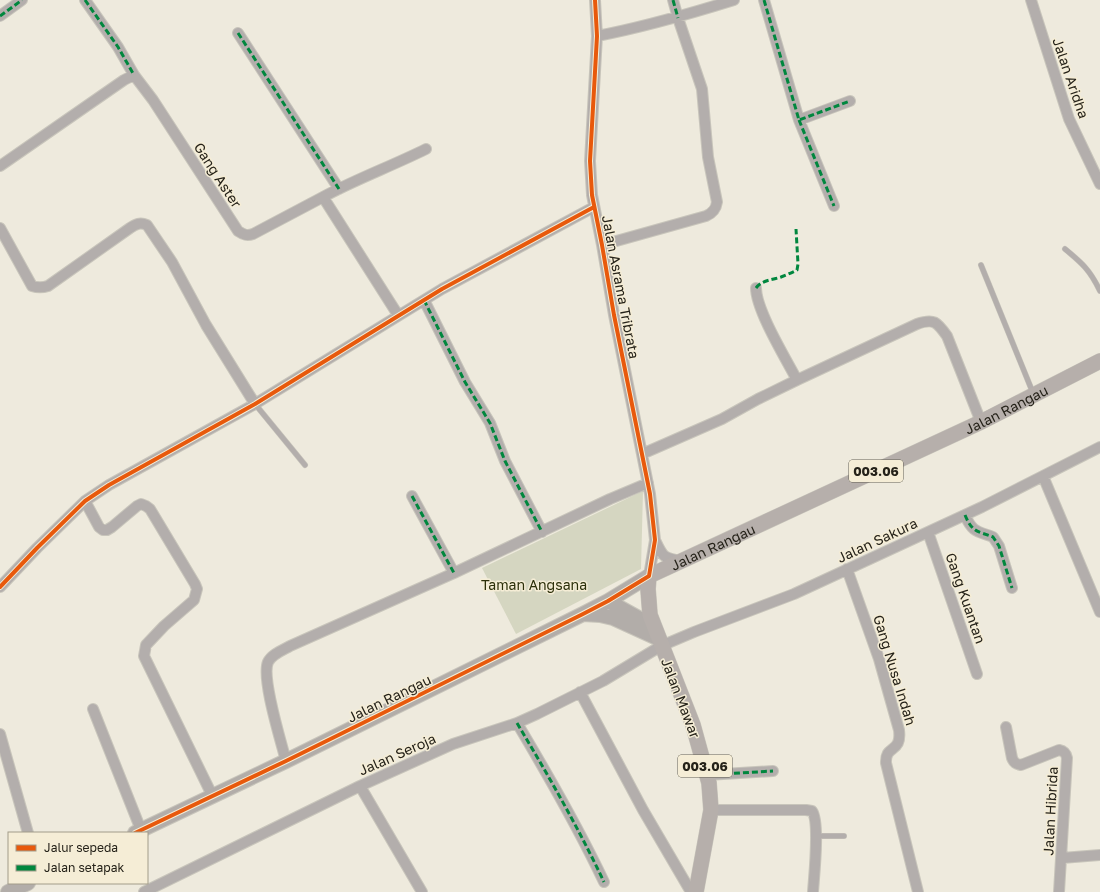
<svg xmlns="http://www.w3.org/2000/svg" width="1100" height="892" font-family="'Golos Text',sans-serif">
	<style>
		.green { fill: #d5d6c1 }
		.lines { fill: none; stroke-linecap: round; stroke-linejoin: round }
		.lane-casing { stroke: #c8c5bb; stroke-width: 6 }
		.street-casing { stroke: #c8c5bb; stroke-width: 12 }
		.secondary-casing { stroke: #c8c5bb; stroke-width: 16 }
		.primary-casing { stroke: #c8c5bb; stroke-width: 16 }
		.lane { stroke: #b3aeac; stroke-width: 5 }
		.street { stroke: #b3aeac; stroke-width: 10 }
		.secondary { stroke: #b2ada9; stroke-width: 14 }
		.primary { stroke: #b6afab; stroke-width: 15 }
		.quiet { stroke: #00873e; stroke-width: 3; stroke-dasharray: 6 3; stroke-linecap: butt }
		.cycleway-casing { stroke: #f5edd6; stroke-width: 6 }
		.cycleway { stroke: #e8590c; stroke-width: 4 }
		.labels { text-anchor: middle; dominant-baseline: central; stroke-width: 3; stroke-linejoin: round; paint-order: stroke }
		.shield { fill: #f5edd6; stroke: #635f52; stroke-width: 1 }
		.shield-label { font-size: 13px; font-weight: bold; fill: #252219 }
		.street-label { font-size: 14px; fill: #252219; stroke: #f5edd6 }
		.park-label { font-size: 14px; fill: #2b2f09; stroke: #f5edd6 }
	</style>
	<rect width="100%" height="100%" fill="#eeeadd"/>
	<!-- green -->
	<path class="green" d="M643,491l-2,78 -125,65 -34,-66z"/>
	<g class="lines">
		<!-- lane casing -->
		<g class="lane-casing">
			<path id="lane" d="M1065,249c17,14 25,21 35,42
				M981,265l52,128
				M255,404l50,61
				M816,836h28"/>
		</g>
		<!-- street casing -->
		<g class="street-casing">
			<path id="street" d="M85,0l33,47 16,28
				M595,0l2,36 -7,125 2,34 10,50 12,70 36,179 5,46 -6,36
				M764,0l35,120 51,-19
				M1031,0l38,119 31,65
				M0,16l22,-16
				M238,33l101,156
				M597,36c47,-9 92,-22 137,-36
				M799,120l35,86
				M0,166l124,-86 10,-5 19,25 85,131c6,4 9,5 15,3l70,-37 75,118
				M323,197c33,-18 69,-31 103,-48
				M0,228l32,58c6,2 10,2 16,0l82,-58c6,-4 10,-6 17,-3l25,37 34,63 49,79
				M602,245l104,-29c7,-3 10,-7 11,-14l-9,-45 -6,-68 -24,-71 -5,-18
				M424,300l41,82 25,41 15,38 37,71
				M797,380l120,-56c17,-6 20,-2 30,12l34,86
				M642,454l80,-35 36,-20 39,-19c-11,-21 -41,-70 -41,-92
				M1043,476l57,136
				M412,496l42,77
				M85,501l14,26 4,3h4l5,-3 25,-21 4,-2 5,2 4,3 45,75 2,5 -3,11 -30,26 -18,19 -2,11 68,139
				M965,515c7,17 12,16 28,22l6,9 13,42
				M928,532l49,142
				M655,540c8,17 8,18 27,21
				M847,569l32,90 20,71c3,24 -14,14 -13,33l32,129
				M0,587l37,-39 48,-47 24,-16 146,-81 187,-115 152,-82
				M580,692l63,118 48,82
				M93,709l48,121
				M517,723c31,52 61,104 87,159
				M1006,727l6,31c2,5 4,6 9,7l38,-15c5,1 7,3 8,8l-8,134
				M0,734l28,99
				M286,761c-5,-20 -25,-83 -18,-99 4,-8 15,-12 22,-16l164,-73 156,-74 38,-16
				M707,775l66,-4
				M360,786l62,106
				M711,810h95l6,1c8,11 2,65 1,81
				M1062,858l38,-3
				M144,892l216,-106 93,-42 64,-21 20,-9 66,-33 58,-35 33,-14 100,-38 188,-87 118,-60"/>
		</g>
		<!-- secondary casing -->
		<g class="secondary-casing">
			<path id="secondary" d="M608,601l45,25
				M583,614l17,1 13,3 46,21
				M135,833l151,-72 297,-147 25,-13 41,-25
				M8,892l20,-9"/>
		</g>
		<!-- primary casing -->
		<g class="primary-casing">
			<g id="primary">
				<path id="s1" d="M696,892l15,-82 -2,-27 -16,-58 -43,-110 -2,-26 1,-13 332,-154 119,-61"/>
			</g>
		</g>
		<!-- lane -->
		<use href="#lane" class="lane"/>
		<!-- street -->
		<use href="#street" class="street"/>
		<!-- secondary -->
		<use href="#secondary" class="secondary"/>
		<!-- primary -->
		<use href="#primary" class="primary"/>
		<!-- quiet -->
		<path class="quiet" d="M85,0l33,47 16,28
			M673,0l5,18
			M764,0l35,120 51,-19
			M0,16l22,-16
			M238,33l101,156
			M799,120l35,86
			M756,288c6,-8 16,-8 25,-11 5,-2 10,-4 16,-7l1,-6 -2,-35
			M424,300l41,82 25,41 15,38 37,71
			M412,496l42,77
			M965,515c7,17 12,16 28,22l6,9 13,42
			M517,723c31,52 61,104 87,159
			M707,775l66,-4"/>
		<!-- cycleway casing -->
		<g class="cycleway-casing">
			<path id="cycleway" d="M0,587l37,-39 48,-47 24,-16 146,-81 187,-115 152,-82
				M135,833l151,-72 297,-147 25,-13 41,-25 6,-36 -5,-46 -36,-179 -12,-70 -10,-50 -2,-34 7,-125 -2,-36"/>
		</g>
		<!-- cycleway -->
		<use href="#cycleway" class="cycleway"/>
	</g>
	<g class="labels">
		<!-- shield labels -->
		<g class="shield">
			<rect x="849" y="460" width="54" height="22" rx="3"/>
			<rect x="678" y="755" width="54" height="22" rx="3"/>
		</g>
		<g class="shield-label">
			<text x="876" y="471">003.06</text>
			<text x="705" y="766">003.06</text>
		</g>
		<!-- street labels -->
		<g class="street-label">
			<text transform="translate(1071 78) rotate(71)">Jalan Aridha</text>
			<text transform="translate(218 175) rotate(57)">Gang Aster</text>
			<text transform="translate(621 287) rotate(79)">Jalan Asrama Tribrata</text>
			<text stroke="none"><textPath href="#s1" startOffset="722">Jalan Rangau</textPath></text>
			<text transform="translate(877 540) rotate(-25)">Jalan Sakura</text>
			<text stroke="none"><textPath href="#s1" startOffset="398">Jalan Rangau</textPath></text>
			<text transform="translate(966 598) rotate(71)">Gang Kuantan</text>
			<text transform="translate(895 670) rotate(73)">Gang Nusa Indah</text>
			<text transform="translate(389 698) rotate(-26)">Jalan Rangau</text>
			<text transform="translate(681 698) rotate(69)">Jalan Mawar</text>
			<text transform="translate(397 754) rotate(-24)">Jalan Seroja</text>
			<text transform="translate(1050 811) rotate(-87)">Jalan Hibrida</text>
		</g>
		<!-- park labels -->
		<g class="park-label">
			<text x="534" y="584">Taman Angsana</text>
		</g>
	</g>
	<!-- legend -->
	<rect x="8" y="832" width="140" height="52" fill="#f5edd6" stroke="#a29c8a"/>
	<rect x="16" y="845" width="20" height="6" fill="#e8590c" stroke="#a29c8a"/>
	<text x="44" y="852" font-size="12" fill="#252219">Jalur sepeda</text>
	<rect x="16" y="865" width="20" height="6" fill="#00873e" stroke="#a29c8a"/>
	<text x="44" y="872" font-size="12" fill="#252219">Jalan setapak</text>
</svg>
